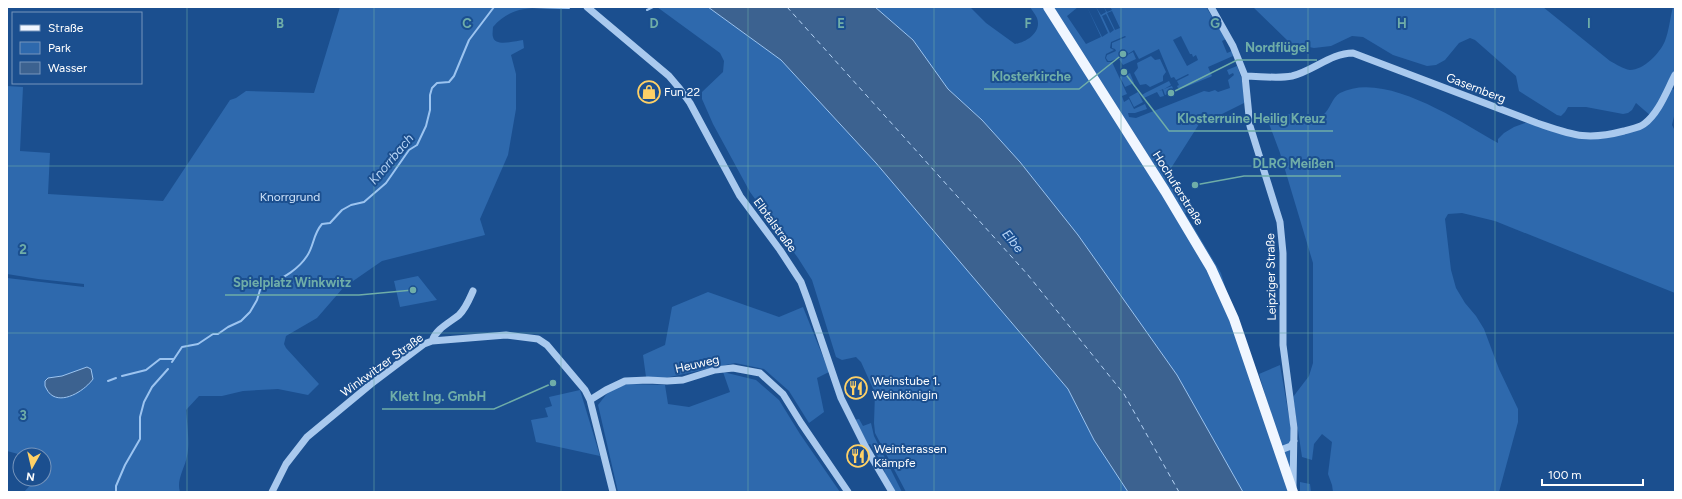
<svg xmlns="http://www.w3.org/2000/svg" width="1682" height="499" font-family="Figtree,sans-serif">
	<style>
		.green { fill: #2e69ad; fill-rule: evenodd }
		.water { fill: #3c6290; stroke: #9cc4f0 }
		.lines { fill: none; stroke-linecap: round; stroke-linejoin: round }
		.stream { stroke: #9cc4f0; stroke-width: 2 }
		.ferry { stroke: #b5d3f5; stroke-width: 1; stroke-dasharray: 5 4; stroke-linecap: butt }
		.minor { stroke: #a9c9ee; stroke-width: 7 }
		.major { stroke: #f0f6ff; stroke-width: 10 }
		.grid { fill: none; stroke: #6fada8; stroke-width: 1; stroke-opacity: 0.55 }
		.labels { text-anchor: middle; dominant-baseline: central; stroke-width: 4; stroke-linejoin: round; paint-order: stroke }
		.street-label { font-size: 12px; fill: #fff; stroke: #1b4f8f }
		.poi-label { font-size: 12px; fill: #fff; stroke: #1b4f8f; text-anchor: start }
		.park-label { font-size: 12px; fill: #cfe3fa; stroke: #1b4f8f }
		.water-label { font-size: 13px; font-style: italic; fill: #b5d3f5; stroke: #1b4f8f }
		.grid-label { font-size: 13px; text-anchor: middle; font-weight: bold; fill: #6fada8; stroke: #1b4f8f; stroke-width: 4; stroke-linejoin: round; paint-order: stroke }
		.leader { fill: none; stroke: #6fada8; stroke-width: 1.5 }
		.callout-dot { fill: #6fada8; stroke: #1b4f8f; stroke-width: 1.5 }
		.callout-label { font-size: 13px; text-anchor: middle; font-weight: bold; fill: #6fada8; stroke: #1b4f8f; stroke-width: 4; stroke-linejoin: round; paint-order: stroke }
	</style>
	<rect width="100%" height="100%" fill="#1b4f8f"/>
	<!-- green -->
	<path class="green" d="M340,7h229l1,2c-30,0 -56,-7 -77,18 0,3 -1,7 0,10 2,10 22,4 30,3l1,8 -13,7 5,19v35l-8,46 -28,64 5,16 -103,26 -39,27 -26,30 -31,18 -2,8 2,4 33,36 -11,11 -30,-6 -35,2 -21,5h-23l-13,14c1,12 4,35 1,46 -2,12 -11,24 -7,36h-156l12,-13h8v-24h-4v-2l-22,1 -11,-3v-173l77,9v-3l-46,-5 -31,-5v-188l16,1 -3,64 30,2 -2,41 115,7 67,-101 6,-2 10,-7 68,2z
		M657,7h51l73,53 95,103 192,226 26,51 34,52h-222l-31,-59 -1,-10 1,-30 -14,-31 -5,-5 -14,3 -6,-3 -24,-77 -14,-22 -48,-66 -37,-68 -11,-25v-7l21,-20 1,-11 -4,-8z
		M875,7h95l16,16 29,21c12,-2 27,-12 22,-26 -2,-4 -5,-8 -7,-11h48l-11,9 19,28 15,-7 -14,-30 15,30 6,-4 -12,-26 5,8 5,-3 -2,-5 3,5 5,-2 -2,-3h96l20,32 -4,2 5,12 5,-2 1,5 -25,11 4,9 -2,1 -27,11h-5l-1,-2 2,-1 -2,-4 12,-6 -1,-1 -12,6 -2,-3 -3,1 -12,-29 -20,10 -5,-9 -6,4 -1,-2v2l-16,7h-3l-2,-3 1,-3 9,-4 -1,-2 -3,-1v-5l14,-6 -1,-1 -14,6 -1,6 4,2 -8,4 -1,4 2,4h5l15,32 -5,2 2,6 5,-3 5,10 11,-5 2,5 -12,4h-7l1,4 7,1 68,-27 5,1 6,-2 3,2 12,-4 -2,-8 6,-5 -1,-2 -4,2 -2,-5 10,-4c5,12 8,24 7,37l-26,13 -17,5 -35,55 22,35 -3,2 36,60 58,193 12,26h-48l-66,-117 -99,-140 -58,-73 -38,-42 -34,-31 -35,-49zM1112,11l8,17 -5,2 -8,-17zM1106,14l8,16 -4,3 -8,-17zM1181,36l9,18h2l1,3 3,-2 2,5 -11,6 -14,-26z
		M1253,7h290l67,54c6,3 13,8 20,9 14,0 30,-17 35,-29 4,-10 5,-23 8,-34h2v64l-8,16 8,3v22l-3,13 3,6v162l-180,-72 -33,-8 -14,1 -3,5 6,51 5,18 9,15 11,13 8,13 15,40 19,40v13l-19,70h-166l-1,-7 -4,-11 4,-32 -10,-8 -8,10 -2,16 -10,-3 -9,-60 16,-21 4,-13v-100l-33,-110 -12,-32 3,-4 19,-3 9,6 8,3c5,-3 12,-5 16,-8 7,-5 9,-18 17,-22 44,-23 119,28 158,50v-4l6,-6 10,-6 11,-4h12l47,14 53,-10 14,-11 -15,-13 -4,7 -4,3 -5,1 -37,-7h-18l-3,5 -4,4 -4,-1 -38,-24 -3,-15 -41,-36 -5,-2 -11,5 -14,17 -9,5 -9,1 -34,-11 -30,-18 -11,-1 -21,10 -17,2 -10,-2 -6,1 -9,-5z
		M1133,52l3,7 -13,6 -4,-6z
		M1151,56l4,4 5,-1 6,13 -3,4v5l-13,6 -4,-3 -6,1 -6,-12 4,-5 -1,-5z
		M1130,73l4,10 -9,4 -5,-10z
		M1169,81l2,4 -7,4 8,-3 2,5 -9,4 -2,-6 -4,2 3,-1 2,6 -4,1 -3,-5 -13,6 -2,-3 3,-2z
		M1138,92l5,10 -9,5 -5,-10z
		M418,276l19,24 -37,7 -6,-26z
		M708,292l71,25 24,-10 26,65 -12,6 7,34 -15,11 -20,-32 -25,-22 -29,-6 -70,15 -19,-1 -3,-22 22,-10 7,-38z
		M1280,365l12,69 -1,49 -32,-109z
		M723,372l33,8 23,20 21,34 40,58h-222l-19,-83 -1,-4 11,-14 18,-7 38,1 3,19 21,3 41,-15z
		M580,390l20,66 -64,-14 -5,-22 17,-3 -3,-9 7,-2 -3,-9z
		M859,419l4,7 8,-3 3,13 28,56h-7l-9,-14 -3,-13 -13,-21 -3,1 -13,-25z
		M1300,482l10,2 1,8h-11z"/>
	<!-- water -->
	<path class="water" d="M708,7h167l38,33 35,49 34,31 38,42 58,73 99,140 66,117h-115l-34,-52 -26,-51 -192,-226 -95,-103z
		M87,367l4,2 2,10c-7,10 -27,24 -40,17 -4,-2 -6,-6 -8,-10v-5l3,-3 14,-2z"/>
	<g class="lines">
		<!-- stream -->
		<path class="stream" d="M532,7l37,1
			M647,10l6,-3
			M172,362l10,-15 16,-3 15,-10h5l10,-7 13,-6 9,-9 7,-12 3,-10c17,-10 36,-17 47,-34 7,-10 6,-22 15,-32l8,-1 12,-13 9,-5 13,-3 22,-19 23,-33 8,-5 9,-19 4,-16v-15l2,-7 5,-5 12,-1 5,-6 15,-36 25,-33
			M122,376l24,-6 14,-11h13
			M108,381l8,-3
			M116,492v-6l9,-21 15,-26v-22l4,-15 8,-15 16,-18"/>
		<!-- ferry -->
		<path class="ferry" d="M787,7l241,268 96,119 55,98"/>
		<!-- minor -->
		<path class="minor" d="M587,7l82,69 11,13 10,14 50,93 40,54 21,32 7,19 33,97 24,48 27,46
			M1211,7l22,39 12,30 5,50 30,96 3,31v92l11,83 -1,58
			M1245,76c15,0 32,3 47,0 21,-5 39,-23 61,-23l184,70c36,12 49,18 87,8 6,-2 15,-3 20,-7 15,-11 23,-34 31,-49
			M432,341c4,-12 17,-18 27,-26 7,-7 10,-15 14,-24
			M590,400l16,-10 19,-9 23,-1 19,1 16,-1 32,-10 18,-2 27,5 23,21 18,29 47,69
			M1278,451l13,-5 3,-5
			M272,492l14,-28 21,-27 64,-53 53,-40 8,-3 74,-6 32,4 9,6 38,45 5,10 23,92"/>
		<!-- major -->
		<path class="major" d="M1048,7l117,184 46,77 23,51 59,173"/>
	</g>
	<!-- grid -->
	<path class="grid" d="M187,7v485M374,7v485M561,7v485M748,7v485M934,7v485M1121,7v485M1308,7v485M1495,7v485M7,166h1668M7,333h1668"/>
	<!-- icons -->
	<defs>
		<g id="shop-ring" transform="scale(1.15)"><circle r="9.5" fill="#1b4f8f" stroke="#ffd166" stroke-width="1.5"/><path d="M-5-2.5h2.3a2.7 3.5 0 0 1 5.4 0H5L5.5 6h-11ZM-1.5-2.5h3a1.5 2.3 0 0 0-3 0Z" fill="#ffd166"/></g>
		<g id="restaurant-ring" transform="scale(1.15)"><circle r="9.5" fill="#1b4f8f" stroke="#ffd166" stroke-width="1.5"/><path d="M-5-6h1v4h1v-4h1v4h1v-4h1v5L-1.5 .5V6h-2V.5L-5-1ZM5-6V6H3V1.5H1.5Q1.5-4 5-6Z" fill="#ffd166"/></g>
	</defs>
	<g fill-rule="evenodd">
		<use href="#shop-ring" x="649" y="92"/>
		<use href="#restaurant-ring" x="856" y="388"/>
		<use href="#restaurant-ring" x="858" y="456"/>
	</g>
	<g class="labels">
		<!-- street labels -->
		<g class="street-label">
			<text transform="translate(1476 88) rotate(21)">Gasernberg</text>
			<text transform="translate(1178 188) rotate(58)">Hochuferstraße</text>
			<text transform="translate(775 225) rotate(54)">Elbtalstraße</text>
			<text transform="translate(1271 277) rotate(-91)">Leipziger Straße</text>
			<text transform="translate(697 364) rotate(-13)">Heuweg</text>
			<text transform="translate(382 365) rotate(-36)">Winkwitzer Straße</text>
		</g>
		<!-- poi labels -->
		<g class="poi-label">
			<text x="664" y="92">Fun 22</text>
			<text x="872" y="381">Weinstube 1.<tspan x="872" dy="14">Weinkönigin</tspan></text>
			<text x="874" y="449">Weinterassen<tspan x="874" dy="14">Kämpfe</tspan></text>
		</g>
		<!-- park labels -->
		<g class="park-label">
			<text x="290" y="197">Knorrgrund</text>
		</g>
		<!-- water labels -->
		<g class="water-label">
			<text transform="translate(391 159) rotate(-50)">Knorrbach</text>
			<text transform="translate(1013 241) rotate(50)">Elbe</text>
		</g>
	</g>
	<g class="grid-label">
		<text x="280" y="28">B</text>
		<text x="467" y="28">C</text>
		<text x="654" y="28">D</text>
		<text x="841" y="28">E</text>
		<text x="1028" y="28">F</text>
		<text x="1215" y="28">G</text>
		<text x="1402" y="28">H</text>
		<text x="1589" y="28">I</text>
		<text x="23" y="254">2</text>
		<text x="23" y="420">3</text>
	</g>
	<!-- callouts -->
	<path class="leader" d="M1171 93L1237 60H1317M1123 54L1079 89H984M1124 72L1169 131H1333M1195 185L1244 176H1341M413 290L359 295H225M553 383L494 409H382"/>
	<g class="callout-dot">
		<circle cx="1171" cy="93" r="4"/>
		<circle cx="1123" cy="54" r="4"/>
		<circle cx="1124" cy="72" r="4"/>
		<circle cx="1195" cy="185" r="4"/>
		<circle cx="413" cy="290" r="4"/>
		<circle cx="553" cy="383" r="4"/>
	</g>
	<g class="callout-label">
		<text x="1277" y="52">Nordflügel</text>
		<text x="1031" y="81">Klosterkirche</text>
		<text x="1251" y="123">Klosterruine Heilig Kreuz</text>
		<text x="1293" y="168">DLRG Meißen</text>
		<text x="292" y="287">Spielplatz Winkwitz</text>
		<text x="438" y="401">Klett Ing. GmbH</text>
	</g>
	<!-- border -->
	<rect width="1682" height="499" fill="none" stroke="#ffffff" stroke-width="16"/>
	<!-- legend -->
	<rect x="12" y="12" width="130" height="72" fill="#1b4f8f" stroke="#7695bc"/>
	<rect x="20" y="25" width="20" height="6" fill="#f0f6ff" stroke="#7695bc"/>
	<text x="48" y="32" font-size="12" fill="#ffffff">Straße</text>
	<rect x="20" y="42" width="20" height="12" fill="#2e69ad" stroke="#7695bc"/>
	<text x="48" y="52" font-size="12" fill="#ffffff">Park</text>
	<rect x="20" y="62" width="20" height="12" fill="#3c6290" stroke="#7695bc"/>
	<text x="48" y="72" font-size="12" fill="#ffffff">Wasser</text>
	<!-- north arrow -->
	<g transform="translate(32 467) rotate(188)"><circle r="19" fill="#1b4f8f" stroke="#7695bc"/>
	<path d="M0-3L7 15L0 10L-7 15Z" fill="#ffd166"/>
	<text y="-6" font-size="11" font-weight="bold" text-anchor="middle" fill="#ffffff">N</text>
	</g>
	<!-- scale -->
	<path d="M1542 479v6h101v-6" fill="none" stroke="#ffffff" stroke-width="2"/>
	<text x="1548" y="479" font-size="12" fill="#ffffff" stroke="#1b4f8f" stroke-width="3" paint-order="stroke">100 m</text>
</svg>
